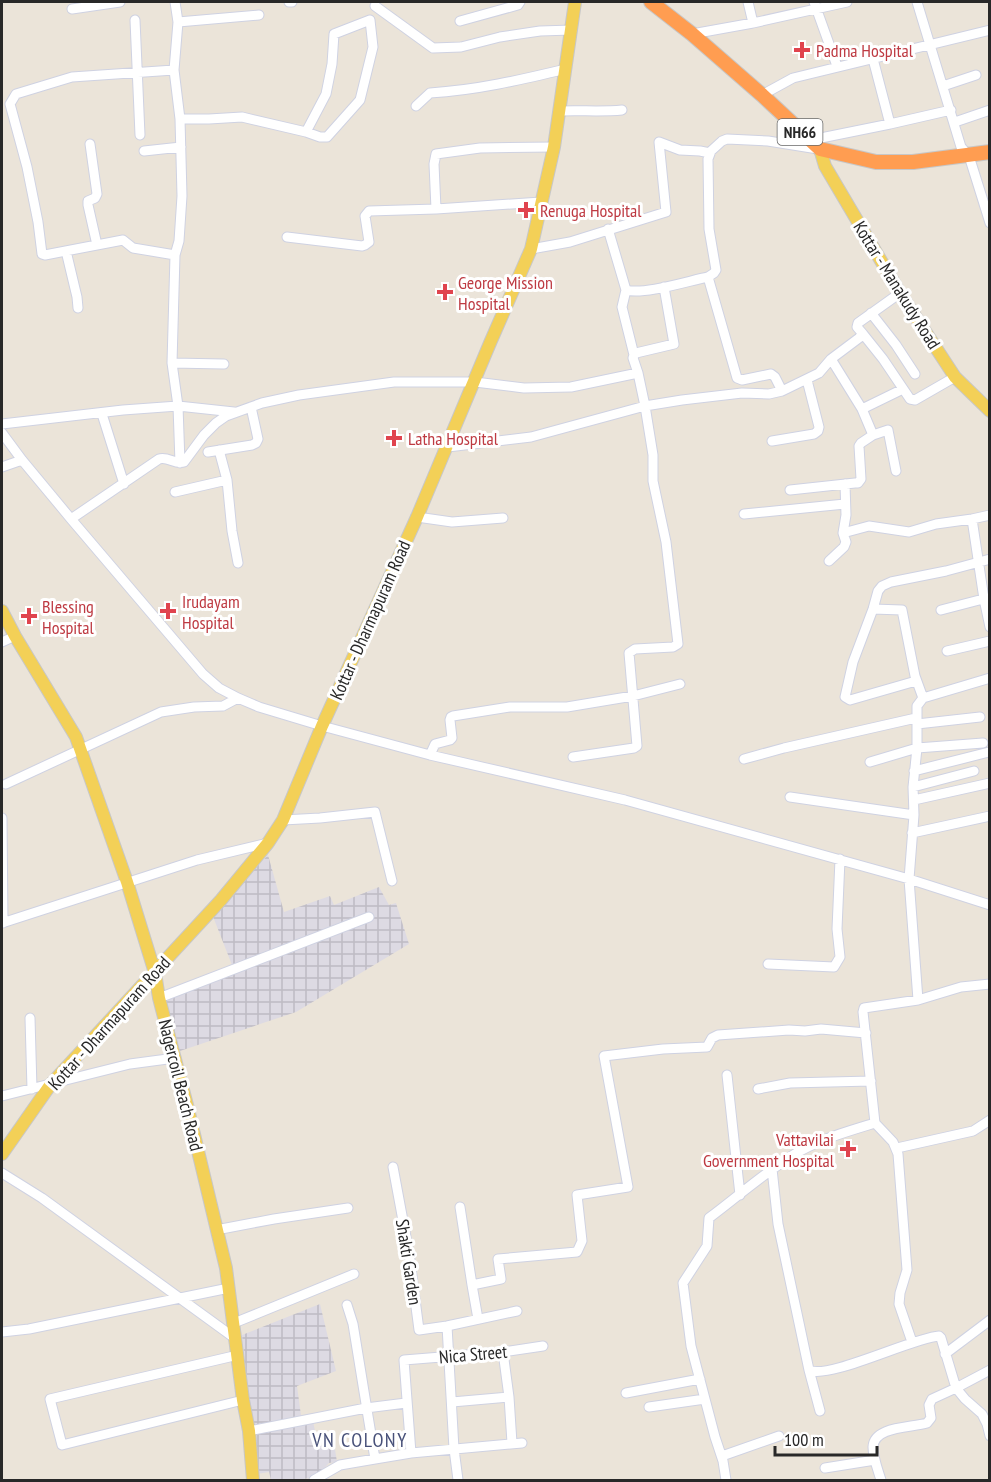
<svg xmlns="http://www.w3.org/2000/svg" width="991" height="1482" font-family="'PT Sans Narrow',sans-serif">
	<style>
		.industrial { fill: url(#industrial-grid) }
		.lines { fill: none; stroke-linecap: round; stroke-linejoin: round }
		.minor-casing { stroke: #cfd2e2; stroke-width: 11 }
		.major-casing { stroke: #c7c7c7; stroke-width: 14 }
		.highway-casing { stroke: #c7c7c7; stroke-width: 16 }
		.minor { stroke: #fff; stroke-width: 9 }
		.major { stroke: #f3d057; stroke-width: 12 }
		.highway { stroke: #ff9d51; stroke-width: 14 }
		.health-dot { fill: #e0444e; stroke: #fff; stroke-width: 2 }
		.labels { text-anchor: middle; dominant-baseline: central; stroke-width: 6; stroke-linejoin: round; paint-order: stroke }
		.shield { fill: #fff; stroke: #686868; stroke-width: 1.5 }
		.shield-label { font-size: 16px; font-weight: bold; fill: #282828 }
		.health-label { font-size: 18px; fill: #be3a42; stroke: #fff; text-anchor: start }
		.street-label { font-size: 18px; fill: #282828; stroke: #fff }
		.neighbourhood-label { font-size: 20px; letter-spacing: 1.5px; fill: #485179; stroke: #fff }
	</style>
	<defs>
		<pattern id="industrial-grid" width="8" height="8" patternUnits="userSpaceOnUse" patternTransform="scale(1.5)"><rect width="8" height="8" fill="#dddae3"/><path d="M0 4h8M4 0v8" fill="none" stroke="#bebbc3"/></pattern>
	</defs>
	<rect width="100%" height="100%" fill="#ebe4d9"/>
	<!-- industrial -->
	<path class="industrial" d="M268,855l16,57 46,-16 4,9 45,-18 10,18 7,-2 13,41 -113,68 -119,40 -18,-58 73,-29 -20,-51z
		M320,1304l16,67 -39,15 5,37 11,-2 5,25 16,-3 3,19 -8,1 -13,14 -18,3h-27l-2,-8 -12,2 -15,-139z"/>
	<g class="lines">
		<!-- minor casing -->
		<g class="minor-casing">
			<path id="minor" d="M175,2l3,20 -4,48 6,49 2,77 -3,45 -4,14 -3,108 6,43 2,57
				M289,2h3
				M748,2l5,21
				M814,2l23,64
				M917,2l44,145 8,9 21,67
				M375,6l58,42 28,-1 39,-10 40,-6 32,-1
				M72,9l48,-7
				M135,20l5,115
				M460,21l58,-16 2,-3
				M178,22l81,-7
				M692,34l61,-11 94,-21
				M873,59l17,65
				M174,70l-102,7 -56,17 -6,10 17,63 11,55 4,32 3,1 78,-15 10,8 42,7
				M943,86l33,-11
				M762,95l31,-17 197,-48
				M416,106l14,-13c47,-3 90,-13 136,-24
				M559,111c21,-1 42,1 63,-1
				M180,119h29l33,-2 64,15 14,5h7l33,-37 13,-53 -3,-27 -36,14 -2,30 -6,30 -20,38
				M955,122l35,-12
				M811,140l79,-16 61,-14
				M90,144l7,50 -2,4 -7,3v4l9,40
				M144,151l37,-4
				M436,209l-2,-45 2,-10 44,-6 74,-1
				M608,229l18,61c18,5 62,-9 82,-13l6,-4 2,-3 -7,-41 -1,-70 3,-8 11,-10 5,-2 41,2 50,8
				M287,237l75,9 3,-1 4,-3 -4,-26 4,-5 67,-2 105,-7
				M531,249l39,-7 96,-30 -7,-70 21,8 20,1 10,2
				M66,251l11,46 1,11
				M708,277l29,101 5,2 29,-6 4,3 7,14
				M626,290l-4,17 12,48
				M871,313l25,32 19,29
				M863,334l20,25 27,40 5,1 40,-23
				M172,363l52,1
				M862,409l41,-20
				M102,414l22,70
				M2,424l121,-14 55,-4 56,6
				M2,433l20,27 49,59 132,155 16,14 19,10 21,9 63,19 108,29 195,45 284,79 81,26
				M873,435l15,-5 8,41
				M772,441l42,-7 4,-3 1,-4 -12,-47
				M448,447l83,-10 114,-31 37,-6 60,-7 27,1 13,-3 37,-18 12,-14 28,-21 4,-4 -6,-7 1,-4 42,-30
				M219,450l8,30 5,51 6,32
				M208,452l44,-7 4,-2 2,-4 -7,-32
				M2,467l20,-7
				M790,490l65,-7h3l3,-4 -2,-33 2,-3 12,-8 -11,-26 -31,-50
				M175,492l52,-12
				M744,514l101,-10
				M417,517l35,5 51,-4
				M71,519l88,-60c9,-3 16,6 25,3l20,-27 12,-12 10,-7 36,-13 37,-8 95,-13h81l49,6 47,-1 67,-14
				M972,519l12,80 6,28
				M843,533l26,-7 40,6 27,-8 36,-5 18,-4
				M829,561l15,-14 2,-5 -3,-9 3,-18 -1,-31
				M873,609l29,1 13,66 8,22
				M941,610l46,-12
				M2,642l13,-6
				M947,651l43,-10
				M916,681l-66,19 -5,-3 8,-35 20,-53 5,-18 4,-5 9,-4 55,-11 44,-12
				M917,724l63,-7
				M430,755l5,-11 15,-4 2,-2 -2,-18 1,-3 2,-1 57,-9h57l66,-11 47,-12
				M573,757l61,-9 3,-2 -8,-93 6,-4 38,-2 5,-3 -12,-102 -13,-61v-26l-8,-49 -7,-33 -5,-15 1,-3 2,-2 38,-9 -10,-57
				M744,759l40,-11 132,-30
				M870,762l47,-14 66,-5
				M914,771l75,-19
				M6,784l155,-72 33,-5 29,-1 15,-8
				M913,787l61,-16
				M790,797l124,18
				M914,800l76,-17
				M2,818l1,105
				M283,820l37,-2 55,-6 17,69
				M912,833l78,-17
				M2,923l195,-63 71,-17
				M768,964l66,3 6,-10 -3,-28 3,-70
				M159,998l210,-81
				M918,1000l-9,-121 5,-64 -1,-28 4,-39v-42l6,-8 67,-20
				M30,1018l2,71
				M727,1075l13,120
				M758,1089l32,-6 81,-2
				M2,1096l128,-32 45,-6
				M875,1123l18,19 5,12 9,116 -7,23 -1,11 13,38
				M897,1148l76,-17 17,-11
				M393,1167l16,86 10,77 28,-4 70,-15
				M772,1169l6,55 31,146c19,10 103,-32 130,-34l2,2 15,50 9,11 17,15 5,10 3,12
				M2,1173l40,25 194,141
				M460,1207l12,78 6,34
				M216,1230l58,-11 74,-11
				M472,1285l29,-6 -3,-20 79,-7 5,-11 -5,-46 51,-8 -24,-131 59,-7 44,-2 5,-9 6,-3 71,-5 16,1 16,-2 45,4
				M347,1305l6,19 22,135
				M234,1323l120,-49
				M447,1326l7,123 4,31
				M2,1332l27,-3 200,-41
				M503,1352l6,45 3,46
				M945,1354l45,-34
				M238,1355l-188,44 12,46 181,-45
				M809,1370l11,41
				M626,1393l74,-14
				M452,1402l57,-5
				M649,1407l56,-8
				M249,1431l117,-23 40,-5
				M411,1453l-7,-93 99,-8 40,-6
				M722,1456l57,-20
				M825,1468l50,-8
				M314,1480l26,-15 35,-6 36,-6 111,-10
				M726,1480l-3,-19 -8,-24 -24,-91 -8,-63 24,-37 2,-28c30,-22 59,-49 91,-67 24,-13 49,-20 75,-28l-12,-111 1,-4 54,-8 43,-13 29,-3
				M881,1480c-3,-10 -8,-22 -8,-33 1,-21 38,-19 54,-24l4,-5 -2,-13 3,-6 24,-11 34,-18"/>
		</g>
		<!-- major casing -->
		<g class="major-casing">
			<path id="major" d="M820,149l5,17 75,127 55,84 35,34
				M2,611l13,25 61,101 51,145 28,91 4,25 28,107 39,163 17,132 6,31 4,49
				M2,1154l49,-70 170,-184 47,-57 15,-23 39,-94 95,-209 73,-174 41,-94 23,-102 21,-145"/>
		</g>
		<!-- highway casing -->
		<g class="highway-casing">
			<path id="highway" d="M651,2l41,32 70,61 58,54 56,13h37l77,-10"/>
		</g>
		<!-- minor -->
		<use href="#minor" class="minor"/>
		<!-- major -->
		<use href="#major" class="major"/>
		<!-- highway -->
		<use href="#highway" class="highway"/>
	</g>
	<!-- markers -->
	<g class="health-dot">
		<path d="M799 41h6v6h6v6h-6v6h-6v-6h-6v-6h6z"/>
		<path d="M523 201h6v6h6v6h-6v6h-6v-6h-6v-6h6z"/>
		<path d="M442 283h6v6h6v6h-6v6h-6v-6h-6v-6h6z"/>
		<path d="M391 429h6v6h6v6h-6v6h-6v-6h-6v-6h6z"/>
		<path d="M165 602h6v6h6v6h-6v6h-6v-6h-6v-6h6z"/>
		<path d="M26 607h6v6h6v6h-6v6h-6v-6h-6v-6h6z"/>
		<path d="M845 1140h6v6h6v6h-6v6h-6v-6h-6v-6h6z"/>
	</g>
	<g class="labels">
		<!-- shield labels -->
		<rect class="shield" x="777.5" y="119" width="45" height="26" rx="4.5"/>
		<g class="shield-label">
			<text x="800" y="132">NH66</text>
		</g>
		<!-- health labels -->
		<g class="health-label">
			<text x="816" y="50">Padma Hospital</text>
			<text x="540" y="210">Renuga Hospital</text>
			<text x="458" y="282">George Mission<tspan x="458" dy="21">Hospital</tspan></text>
			<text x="408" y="438">Latha Hospital</text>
			<text x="182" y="601">Irudayam<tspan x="182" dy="21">Hospital</tspan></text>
			<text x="42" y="606">Blessing<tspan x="42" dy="21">Hospital</tspan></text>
			<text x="834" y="1139" text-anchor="end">Vattavilai<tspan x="834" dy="21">Government Hospital</tspan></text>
		</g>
		<!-- street labels -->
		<g class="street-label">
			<text transform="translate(897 285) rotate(58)">Kottar - Manakudy Road</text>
			<text transform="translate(370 620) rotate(-66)">Kottar - Dharmapuram Road</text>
			<text transform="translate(109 1023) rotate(-48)">Kottar - Dharmapuram Road</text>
			<text transform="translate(181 1085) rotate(76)">Nagercoil Beach Road</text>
			<text transform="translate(409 1262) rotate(81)">Shakti Garden</text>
			<text transform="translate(473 1354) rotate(-5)">Nica Street</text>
		</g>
		<!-- neighbourhood labels -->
		<g class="neighbourhood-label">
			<text x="360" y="1440">VN COLONY</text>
		</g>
	</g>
	<!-- border -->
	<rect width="991" height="1482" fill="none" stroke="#282828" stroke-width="6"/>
	<!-- scale -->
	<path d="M775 1446v9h102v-9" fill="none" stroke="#282828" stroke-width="3"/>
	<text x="784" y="1446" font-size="18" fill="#282828" stroke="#ffffff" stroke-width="4.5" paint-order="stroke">100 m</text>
</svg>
